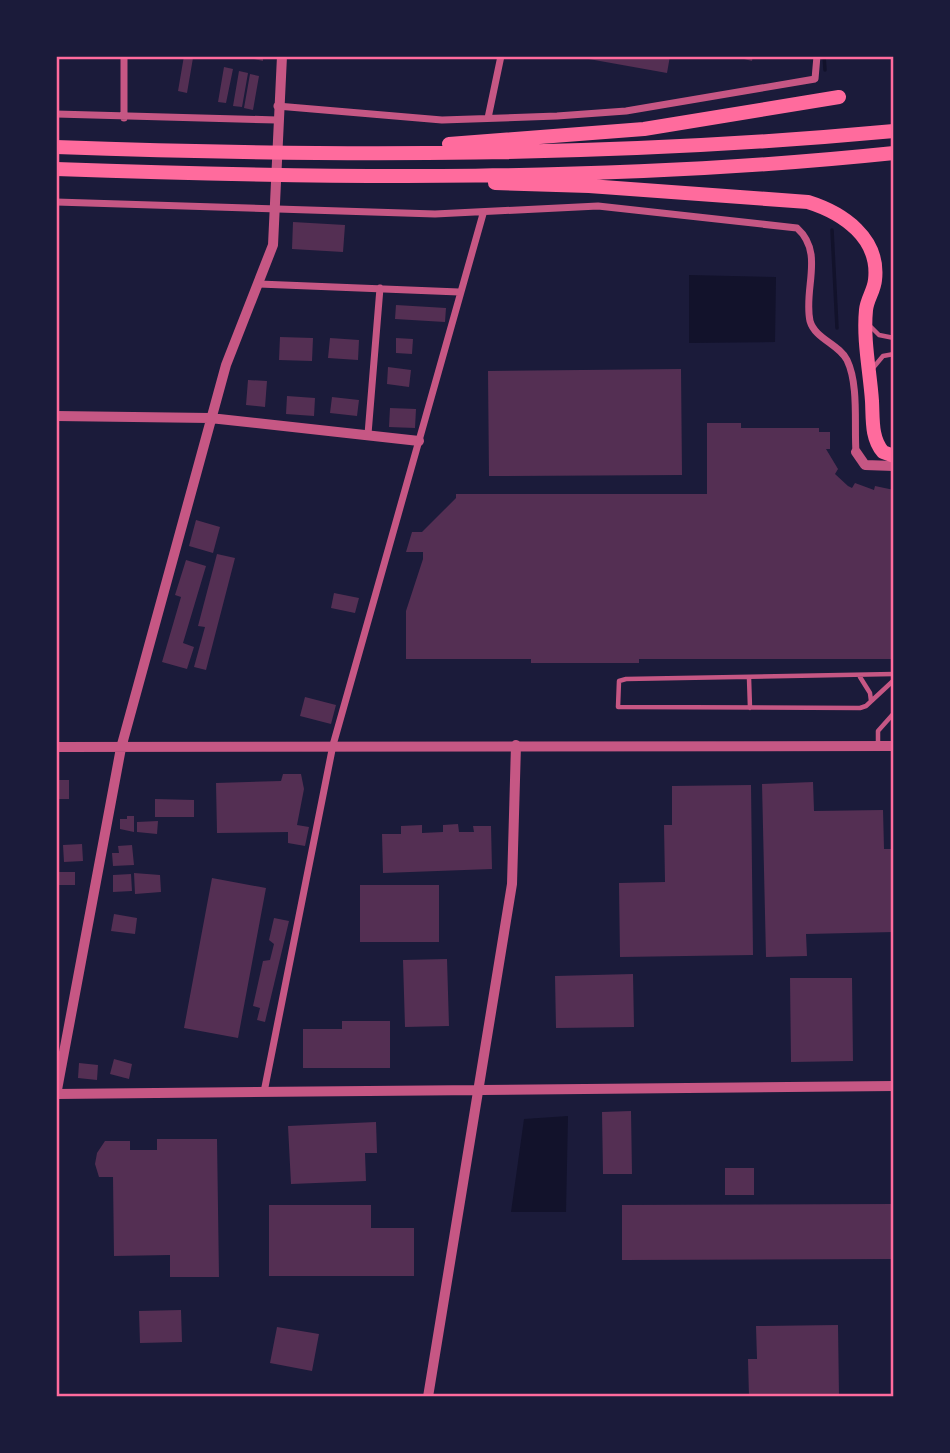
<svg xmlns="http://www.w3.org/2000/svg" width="950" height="1453" font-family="Mulish,sans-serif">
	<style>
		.water { fill: #12122b }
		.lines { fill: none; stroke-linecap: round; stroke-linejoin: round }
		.stream { stroke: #12122b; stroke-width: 3.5 }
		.building { fill: #542f53 }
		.service { stroke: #c65784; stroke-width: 4.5 }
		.minor { stroke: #c65784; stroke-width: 7 }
		.tertiary { stroke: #c65784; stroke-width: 10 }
		.motorway { stroke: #ff6b9d; stroke-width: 14 }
		.neatline { fill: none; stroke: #ff6b9d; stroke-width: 2.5 }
	</style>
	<rect width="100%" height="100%" fill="#1b1b3a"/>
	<!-- water -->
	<path class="water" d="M689,275l87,2 -1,65 -86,1z
		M568,1116l-2,96h-55l13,-93z"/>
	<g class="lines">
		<!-- stream -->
		<path class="stream" d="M824,56l1,14
			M832,230l5,98"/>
	</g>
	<!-- building -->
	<path class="building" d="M184,56l9,2 -6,35 -9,-2z
		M241,56h22v5z
		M572,56h98l-3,17z
		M732,56h21l-1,5z
		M224,67l9,2 -7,34 -8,-1z
		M239,71l9,2 -6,34 -9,-1z
		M250,74l9,2 -6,34 -9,-2z
		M293,222l52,3 -2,27 -51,-3z
		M396,305l50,3 -1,14 -50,-3z
		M280,337l33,1 -1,23 -33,-1z
		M330,338l29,2 -1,20 -30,-2z
		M396,338l17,1 -1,15 -16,-1z
		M388,367l23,3 -2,17 -22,-3z
		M681,369l1,106 -193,1 -1,-105z
		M248,380l19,1 -2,26 -19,-2z
		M287,396l28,2 -1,18 -28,-2z
		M332,397l27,3 -2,16 -27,-3z
		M390,408l26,1 -1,19 -26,-1z
		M707,423h34v5h78v4h11v17h-4l12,20 -3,5 13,12 4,2 3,-5 19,7 1,-4 19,4v169h-255v4h-108v-4h-125v-48l17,-52v-7h-17l6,-20h10l34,-34v-4h251z
		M196,520l24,7 -7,26 -24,-7z
		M217,554l18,4 -29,112 -12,-3 11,-40 -7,-1z
		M186,560l20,6 -23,77 11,4 -7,22 -25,-7 19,-65 -6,-2z
		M334,593l25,5 -4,15 -24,-5z
		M305,697l31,8 -5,19 -31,-8z
		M283,774h18l3,15 -7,36 12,2 -4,19 -17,-3v-11l-71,1 -1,-50 65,-2z
		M56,780h13v19h-13z
		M813,782l1,29 69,-1 1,39h10v83l-88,2 1,22 -41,1 -4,-173z
		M751,785l2,170 -133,2 -1,-74 46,-1 -1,-57h8v-39z
		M155,799l39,1v17h-39z
		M127,816h7v16l-14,-3v-10h7z
		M158,821l-1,13 -20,-2v-10z
		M458,824l1,8h15l-1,-6h18l1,43 -109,4 -1,-39h19v-8l21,-1v8l21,-1v-7z
		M82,844l1,17 -19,1 -1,-17z
		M132,845l2,20 -21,1 -1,-13h7l-1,-7z
		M56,872h19v13h-19z
		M134,873l26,2 1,17 -26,2z
		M131,874l1,17 -19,1v-17z
		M212,878l54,10 -28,150 -54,-10z
		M360,885h79v57h-79z
		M114,914l23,4 -2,16 -24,-3z
		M274,918l15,3 -24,101 -8,-2 3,-12 -7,-2 10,-45 7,-1 4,-16 -5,-4z
		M447,959l2,67 -44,1 -2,-67z
		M633,974l1,53 -78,1 -1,-52z
		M790,978h62l1,83 -62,1z
		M342,1021h48v47h-87v-39h39z
		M114,1059l18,5 -3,15 -19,-5z
		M79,1063l19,2 -1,15 -19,-2z
		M631,1111l1,63h-29l-1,-62z
		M376,1122l1,31h-12l1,28 -75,3 -3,-58z
		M157,1139h60l2,138h-49v-22l-56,1 -1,-79h-14l-4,-13 2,-11 8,-12h25v9h27z
		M725,1168h29v27h-29z
		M894,1204v55l-272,1v-55z
		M269,1205h102v23h43v48h-145z
		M181,1310l1,32 -42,1 -1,-32z
		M838,1325l1,72h-90l-1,-38h9l-1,-33z
		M277,1327l42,7 -7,37 -42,-8z"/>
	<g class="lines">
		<!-- service -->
		<path class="service" d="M871,327l8,8 15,3
			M873,368l10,-12 11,-2
			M894,674l-268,5 -7,2 -1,26 242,1 6,-2 28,-26
			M860,677l10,16 1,8
			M749,678l1,30
			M878,745v-14l16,-18"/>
		<!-- minor -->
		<path class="minor" d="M277,106l165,14 115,-4 69,-5 189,-32 2,-23
			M56,114l221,6
			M124,118v-62
			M488,118l13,-62
			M56,202l379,12 163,-8 199,22c28,25 6,61 13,93 5,18 29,23 37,39 12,25 7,65 9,92
			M259,284l200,8
			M368,434l12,-146
			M264,1092l69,-347 150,-531"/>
		<!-- tertiary -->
		<path class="tertiary" d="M56,416l154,2 209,23
			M856,452l9,13 29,1
			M56,747l838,-1
			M56,1094l838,-8
			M56,1095l65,-347 105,-383 47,-120 9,-189
			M428,1397l84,-513 4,-139"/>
		<!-- motorway -->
		<path class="motorway" d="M449,144l195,-15 195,-32
			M56,147c279,10 559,10 838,-16
			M56,169c279,10 560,13 838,-16
			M495,183l94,3 219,16c35,11 72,36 67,78 -1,11 -8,19 -9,30 -3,30 4,62 6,91 1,18 -1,37 11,51l11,4"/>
	</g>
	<!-- border -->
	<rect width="950" height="1453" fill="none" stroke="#1b1b3a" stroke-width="116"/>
	<rect x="58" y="58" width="834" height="1337" class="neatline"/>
</svg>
